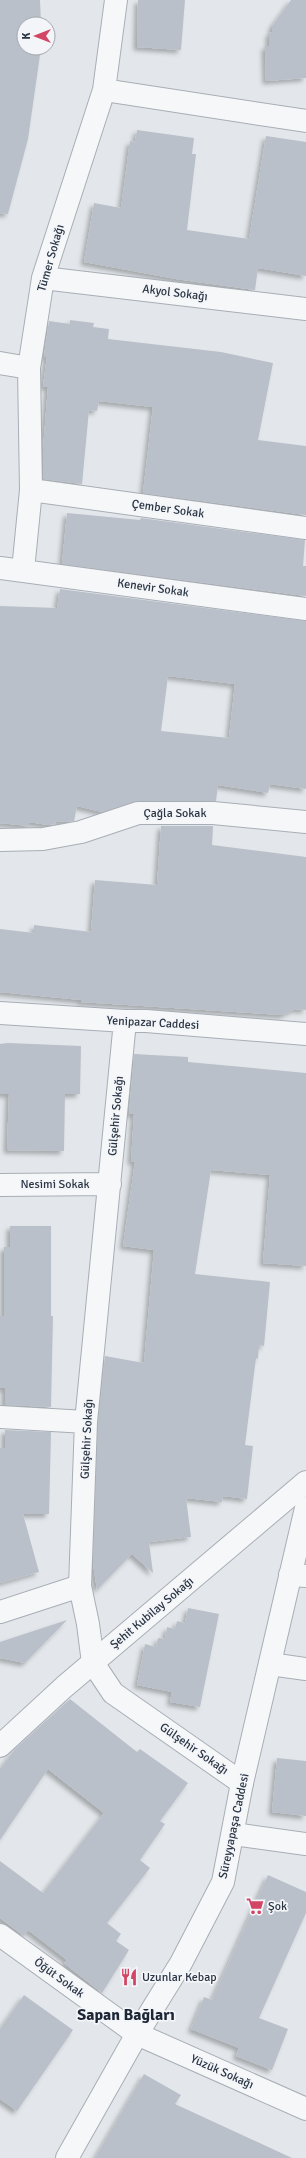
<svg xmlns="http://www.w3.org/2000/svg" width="306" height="2158" font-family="Signika,sans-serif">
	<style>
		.building { fill: #bac0c9; fill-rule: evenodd; filter: url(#shadow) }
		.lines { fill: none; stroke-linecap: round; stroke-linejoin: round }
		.minor-casing { stroke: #a8aeb6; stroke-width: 24 }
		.tertiary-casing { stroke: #a8aeb6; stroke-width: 24 }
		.minor { stroke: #f6f7f9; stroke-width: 22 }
		.tertiary { stroke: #f6f7f9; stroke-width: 22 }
		.labels { text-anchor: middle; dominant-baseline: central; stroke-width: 3.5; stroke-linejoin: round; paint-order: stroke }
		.street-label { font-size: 12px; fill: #2a3544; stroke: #f3f5f8 }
		.poi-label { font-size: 12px; fill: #2a3544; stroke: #f3f5f8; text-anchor: start }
		.district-label { font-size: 16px; font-weight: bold; fill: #1c2635; stroke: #f3f5f8 }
	</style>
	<defs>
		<filter id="shadow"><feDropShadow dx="-3.5" dy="3.5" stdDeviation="2" flood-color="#0004"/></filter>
	</defs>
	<rect width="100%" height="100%" fill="#e3e7eb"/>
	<!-- building -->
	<path class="building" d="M0,0h40l1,24h-17v24h17l-13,91 -20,75 -8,-1z
		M138,0h47l-4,50 -44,-3z
		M291,0h15v78l-40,3 -1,-35h4v-13l3,-1v-6z
		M137,130l57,8 -2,16h4l-9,76 62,9 17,-103 40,6v134l-48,-8 -3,22 -79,-11 -92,-17 10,-59 27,5 9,-67 5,1z
		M70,320l24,3 -1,4 16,2 -1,10 113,13 52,11 -15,77 48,6v69l-163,-22 10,-86 -54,-6 -2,10 -8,-1 -7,74 -39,-5v-29l5,-63 -5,-1 4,-29 -3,-1 5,-35 21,3z
		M67,513l73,7 1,-2 164,22 -2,26h3v30l-244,-32z
		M60,589l246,32v168l-36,-5 -2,9 -50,-8 -2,16h-78l-36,11 -25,-6 -3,15 -10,1 -8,-1 -1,3 -7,1 -19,-3v4l-29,-3v-217l57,2zM168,676l67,8 -6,54 -68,-7z
		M161,826h52l-1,19 94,12v153l-11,-1 -12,6 -202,-13v-2l-81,-8v-63l34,4v-8l57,7 4,-52 62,5z
		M8,1043l73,3 -1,48h-15l-1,57 -57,-1 2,-56h-9v-50z
		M134,1054l54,3v5l118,11v193l-43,-3 7,-88 -59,-5 -16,104 75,8 -6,64 -5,-1 -1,14 -2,-1 -11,87 8,1 -6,53 -24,-3 -1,6 -36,-4 5,39 -42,5 4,31 -21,-19 -35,36 -4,-27 5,-140 7,-67 39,7 10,-113 -31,-4 12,-84 -4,-1 3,-47h-5z
		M10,1226h41v90h2l-2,91 -46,-2v-17h-5v-72h4v-69h6z
		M5,1430l46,2 -2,82h-26l16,58 -39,11v-135h5z
		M188,1608l31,6 -19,93 -30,-5 2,-10 -35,-7 8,-41 11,3 2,-9 7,1 2,-12 8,2 2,-8 8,2z
		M67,1620l-42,43 -25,-5v-16z
		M70,1699l67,53 3,-3 48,34 -28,38 5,3 -25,36 10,8 -43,55 14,11 -5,7 13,9 -27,43 -38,-30 3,-3 -39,-30 -4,6 -24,-18v-57l43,32 61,-80 -56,-44 -48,71v-71l15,-20z
		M277,1758l29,3v55l-34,-4z
		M268,1875l38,17v21l-47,105 29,11 -16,41 -36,-14 3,-8 -48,-19 13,-32 8,3z
		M24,1995l49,35 -56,81 -17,-12v-70z
		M144,2074l37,21 -6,9 117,54h-197z"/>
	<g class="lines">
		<!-- minor casing -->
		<g class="minor-casing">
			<path id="minor" d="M104,90l202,31
				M43,278l263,31
				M0,363l29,5
				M31,490l275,38
				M0,568l306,41
				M23,570l8,-80 -2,-122 14,-90 61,-188 12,-90
				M0,840l43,-1 38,-7 57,-19h75l93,9
				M0,1013l125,8h21l160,13
				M125,1021l-39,401 -6,164 8,38 5,39 20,30 129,90
				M0,1185l110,-1
				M0,1417l86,5
				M290,1575l16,1
				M0,1612l80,-26
				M270,1664l36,5
				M0,1746l64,-59 242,-205
				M233,1834l73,10
				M0,1935l137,99 169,75"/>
		</g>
		<!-- tertiary casing -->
		<g class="tertiary-casing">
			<path id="tertiary" d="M67,2158l70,-124 44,-71 42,-81 19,-99 64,-275"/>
		</g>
		<!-- minor -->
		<use href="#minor" class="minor"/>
		<!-- tertiary -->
		<use href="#tertiary" class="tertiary"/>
	</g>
	<!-- icons -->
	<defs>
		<g id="supermarket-bare" transform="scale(1.38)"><path d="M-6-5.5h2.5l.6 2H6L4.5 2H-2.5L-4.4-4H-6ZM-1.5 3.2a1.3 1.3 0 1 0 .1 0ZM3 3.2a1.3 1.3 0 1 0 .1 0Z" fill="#d34564" stroke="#f3f5f8" stroke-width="2.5" paint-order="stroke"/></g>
		<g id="restaurant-bare" transform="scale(1.38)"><path d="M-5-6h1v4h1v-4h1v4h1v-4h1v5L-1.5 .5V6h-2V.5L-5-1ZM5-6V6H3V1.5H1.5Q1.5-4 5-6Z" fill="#d34564" stroke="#f3f5f8" stroke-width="2.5" paint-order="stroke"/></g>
	</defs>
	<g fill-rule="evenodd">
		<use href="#supermarket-bare" x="255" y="1906"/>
		<use href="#restaurant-bare" x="129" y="1977"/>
	</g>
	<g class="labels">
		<!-- street labels -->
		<g class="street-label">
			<text transform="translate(51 258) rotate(-74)">Tümer Sokağı</text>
			<text transform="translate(175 293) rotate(7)">Akyol Sokağı</text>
			<text transform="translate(168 509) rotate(8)">Çember Sokak</text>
			<text transform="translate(153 588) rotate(8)">Kenevir Sokak</text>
			<text x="175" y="813">Çağla Sokak</text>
			<text transform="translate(153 1023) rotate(3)">Yenipazar Caddesi</text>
			<text transform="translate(116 1116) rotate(-85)">Gülşehir Sokağı</text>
			<text x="55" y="1184">Nesimi Sokak</text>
			<text transform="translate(87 1439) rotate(-87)">Gülşehir Sokağı</text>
			<text transform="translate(152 1613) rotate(-40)">Şehit Kubilay Sokağı</text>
			<text transform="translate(194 1749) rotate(35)">Gülşehir Sokağı</text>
			<text transform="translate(234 1826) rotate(-78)">Süreyyapaşa Caddesi</text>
			<text transform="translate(59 1978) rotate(36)">Öğüt Sokak</text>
			<text transform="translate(222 2072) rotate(24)">Yüzük Sokağı</text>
		</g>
		<!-- poi labels -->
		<g class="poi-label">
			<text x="268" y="1906">Şok</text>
			<text x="142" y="1977">Uzunlar Kebap</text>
		</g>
		<!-- district labels -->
		<g class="district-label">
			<text x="126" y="2015">Sapan Bağları</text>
		</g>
	</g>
	<!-- north arrow -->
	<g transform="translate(36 36) rotate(270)"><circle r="19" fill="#f3f5f8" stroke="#a3a8b0"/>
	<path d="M0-3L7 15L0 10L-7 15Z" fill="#d34564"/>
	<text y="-6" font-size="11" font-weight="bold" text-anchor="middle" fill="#2a3544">K</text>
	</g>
</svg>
